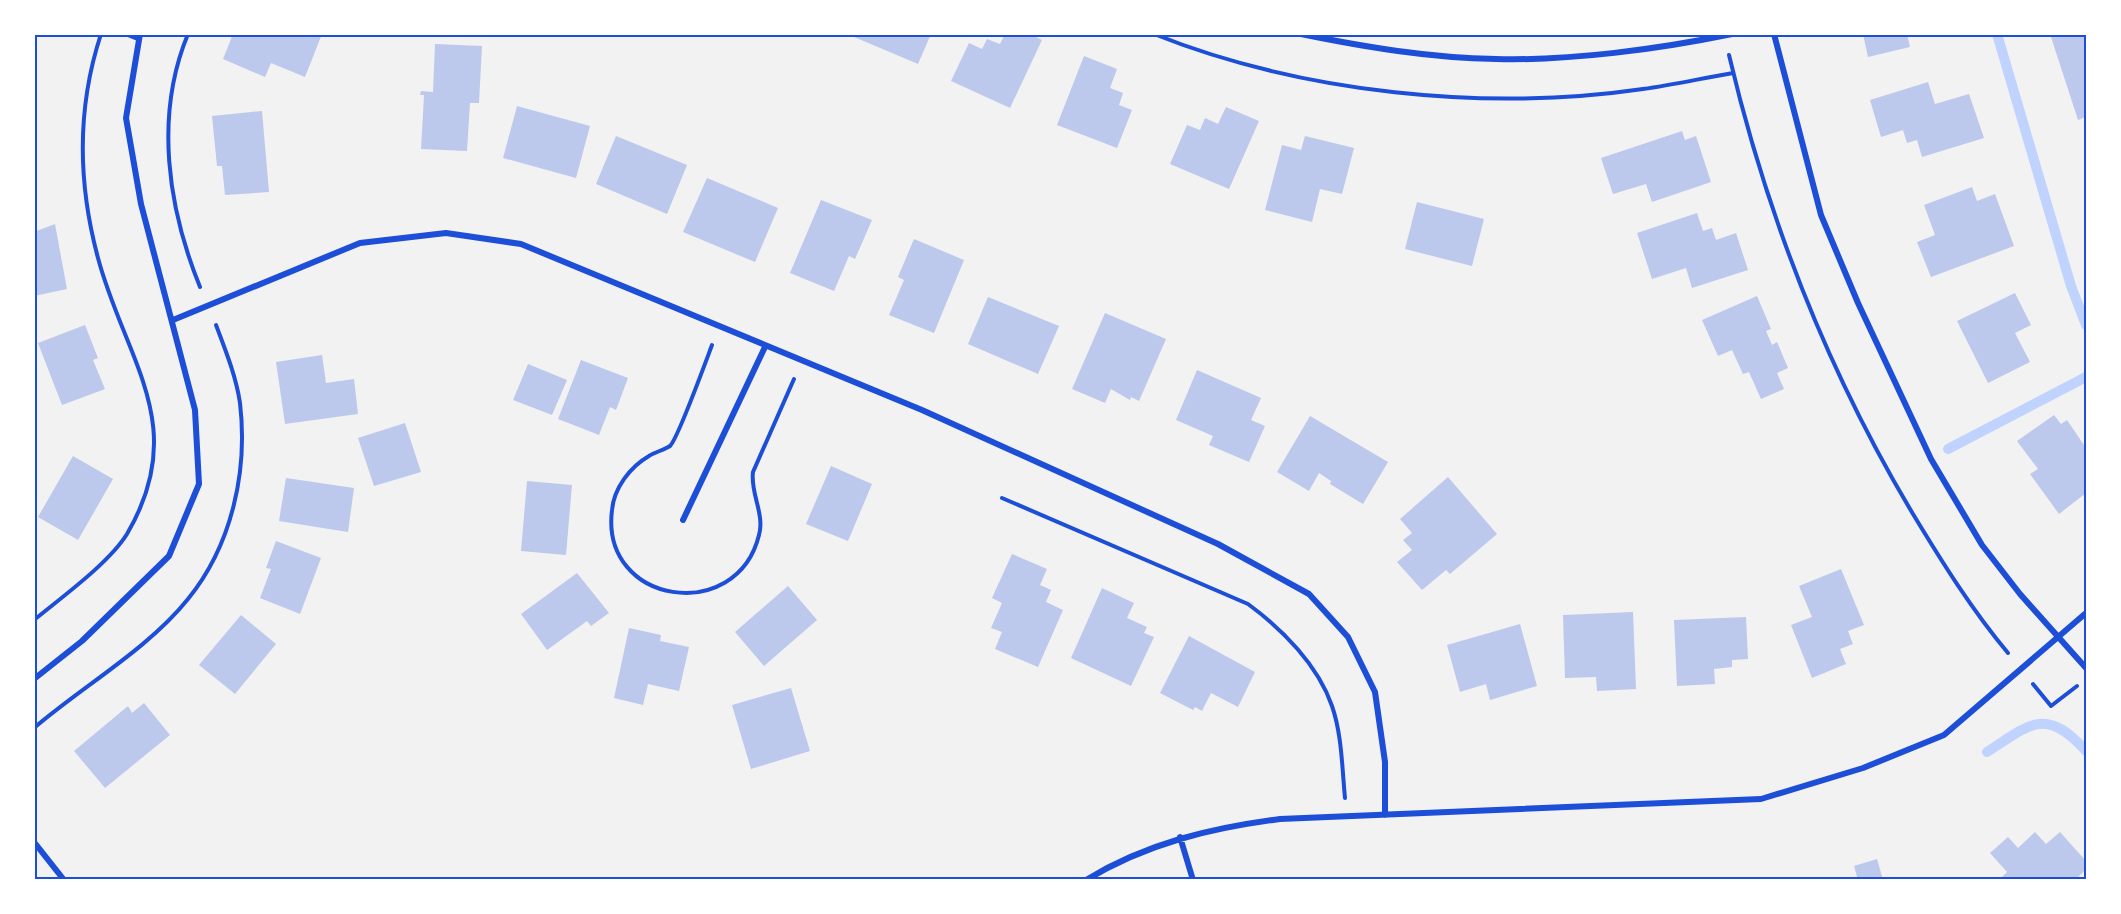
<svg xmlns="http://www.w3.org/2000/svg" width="2121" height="914" font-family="'Exo 2',sans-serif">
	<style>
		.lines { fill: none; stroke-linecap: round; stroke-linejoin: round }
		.stream { stroke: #bfd3fe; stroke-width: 10 }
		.building { fill: #bdc9ec }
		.path { stroke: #1d4ed8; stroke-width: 4 }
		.minor { stroke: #1d4ed8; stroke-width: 6 }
		.neatline { fill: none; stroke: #1d4ed8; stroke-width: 2 }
	</style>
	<rect width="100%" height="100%" fill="#f2f2f2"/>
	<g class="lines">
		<!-- stream -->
		<path class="stream" d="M1997,34l74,252 15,39
			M1948,449l138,-72
			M1987,752c43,-28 59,-46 99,-1"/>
	</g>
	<!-- building -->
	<path class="building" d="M233,34h89l-17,43 -34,-14 -6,14 -42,-18z
		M847,34h84l-13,30z
		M1005,34h25l12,6 -32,68 -59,-27 18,-38 13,6 5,-10 13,5z
		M1863,34h44l3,13 -42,10z
		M2050,34h36v83l-8,3z
		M435,44l47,2 -3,57h-9l-3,48 -46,-2 3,-54h-4l1,-4 12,1z
		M1084,56l33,13 -7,19 13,5 -4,12 13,5 -15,38 -60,-23z
		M1928,82l7,22 34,-10 15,44 -62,19 -5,-17 -10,3 -4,-13 -22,7 -11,-37z
		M517,106l73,20 -14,52 -73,-20z
		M1226,107l33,14 -30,68 -59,-25 17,-39 13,5 5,-12 13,6z
		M262,111l7,81 -44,3 -3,-29h-5l-5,-50z
		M1682,131l3,9 11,-4 15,46 -59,20 -6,-18 -33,10 -12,-36z
		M616,136l71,29 -20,49 -71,-30z
		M1305,136l49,12 -12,46 -22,-5 -8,33 -47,-12 17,-65 19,5z
		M707,178l71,30 -23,54 -72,-30z
		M1972,187l5,14 18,-7 19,52 -83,31 -14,-35 18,-7 -11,-30z
		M821,200l51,20 -17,39 -6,-3 -15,35 -44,-18z
		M1417,202l67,17 -12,47 -67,-17z
		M1697,213l6,18 9,-3 4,12 20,-7 12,37 -56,18 -6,-20 -34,11 -15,-46z
		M55,224l12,65 -33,7v-64z
		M914,239l50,21 -30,73 -45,-18 15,-35 -6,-3z
		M2015,293l16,32 -16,8 15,29 -42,21 -31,-62z
		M1757,296l14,33 -5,2 6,14 5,-3 11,26 -11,5 7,16 -23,10 -12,-27 -6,2 -11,-24 -14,6 -16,-36z
		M988,297l71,29 -21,48 -70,-30z
		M1105,313l61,26 -27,62 -8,-4 -1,3 -19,-11 -6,14 -33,-14z
		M85,325l13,33 -5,2 12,29 -43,16 -24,-62z
		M322,355l4,28 28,-4 4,35 -73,10 -9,-62z
		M581,360l47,18 -12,32 -6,-3 -11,28 -41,-16z
		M528,364l39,16 -15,35 -39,-15z
		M1197,370l64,28 -10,22 14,6 -16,36 -40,-17 4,-9 -37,-16z
		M2054,415l7,9 6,-4 19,28v45l-27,21 -29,-40 8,-5 -21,-28z
		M1310,416l78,46 -25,42 -33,-20 1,-3 -12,-8 -10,18 -32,-19z
		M405,423l16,49 -47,14 -16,-48z
		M73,456l40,23 -35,61 -40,-23z
		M831,466l41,18 -24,57 -42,-17z
		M1448,477l49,57 -47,40 -4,-4 -24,20 -25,-28 15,-12 -9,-10 9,-7 -12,-14z
		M286,478l68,10 -6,44 -69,-11z
		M527,481l45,4 -6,70 -45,-4z
		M276,541l45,17 -21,56 -40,-16 11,-29 -5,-1z
		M1012,554l35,15 -7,16 11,5 -5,12 17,8 -25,57 -43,-18 7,-17 -11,-4 11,-25 -10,-5z
		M1841,569l23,56 -16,6 5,13 -13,5 6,15 -34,14 -21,-53 21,-8 -13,-31z
		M577,573l32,40 -18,13 -4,-5 -40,29 -26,-36z
		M788,586l29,34 -53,46 -29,-34z
		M1102,588l32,15 -7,15 20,9 -3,6 10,4 -23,49 -60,-28z
		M1633,612l3,77 -39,2 -1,-14 -31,1 -2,-63z
		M241,615l35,29 -41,50 -36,-29z
		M1746,617l2,42 -16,1v7l-18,2 1,15 -38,2 -3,-66z
		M1520,624l17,62 -47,14 -4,-16 -26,8 -13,-47z
		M629,628l32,7 -1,6 29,6 -10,44 -31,-7 -5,21 -29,-7z
		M1189,636l66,36 -17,35 -27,-14 -9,18 -7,-4 -2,3 -33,-17z
		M791,688l19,63 -59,18 -19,-64z
		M144,703l26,32 -65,53 -31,-37 54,-45 4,7z
		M2035,832l11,12 14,-12 26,29v8l-11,11h-76l8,-8 -17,-19 18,-16 10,11z
		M1877,859l6,21h-25l-4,-14z"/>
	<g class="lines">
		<!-- path -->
		<path class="path" d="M188,34c-34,82 -20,174 12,253
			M1154,34c148,59 331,78 489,55 30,-4 60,-11 90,-16
			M1729,55c38,161 99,317 184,459 29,48 59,96 95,139
			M712,345c-6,16 -34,93 -42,101 -6,4 -15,6 -21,10 -19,11 -35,32 -37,54 -12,95 125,115 147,25 6,-21 -9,-42 -6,-63l41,-93
			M1002,498l246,106c34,25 70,61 84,102 10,29 10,62 13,92
			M34,620c28,-23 75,-57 93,-86 64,-109 -2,-174 -29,-276 -20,-74 -21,-151 3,-224
			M2033,684l18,22 26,-20
			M34,728c49,-42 114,-79 154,-129 44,-54 60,-128 52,-196 -4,-27 -15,-54 -24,-78"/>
		<!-- minor -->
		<path class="minor" d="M128,34l10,4
			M1301,34c64,13 129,24 195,25 74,2 163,-10 236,-25
			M1774,34l47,181 37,88 73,156 51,86 38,49 66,74
			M173,320l187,-77 86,-10 75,11 401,166 296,134 91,50 39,43 27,55 10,70v53
			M683,520l82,-173
			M34,679l48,-38 87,-85 30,-72 -4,-74 -54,-206 -15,-86 14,-84
			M1180,837l13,43
			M34,842l30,38
			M1086,880c61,-37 125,-52 194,-61l481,-20 102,-31 81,-33 142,-122"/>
	</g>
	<!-- border -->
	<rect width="2121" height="914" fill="none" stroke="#ffffff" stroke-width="72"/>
	<rect x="36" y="36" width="2049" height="842" class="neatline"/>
</svg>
